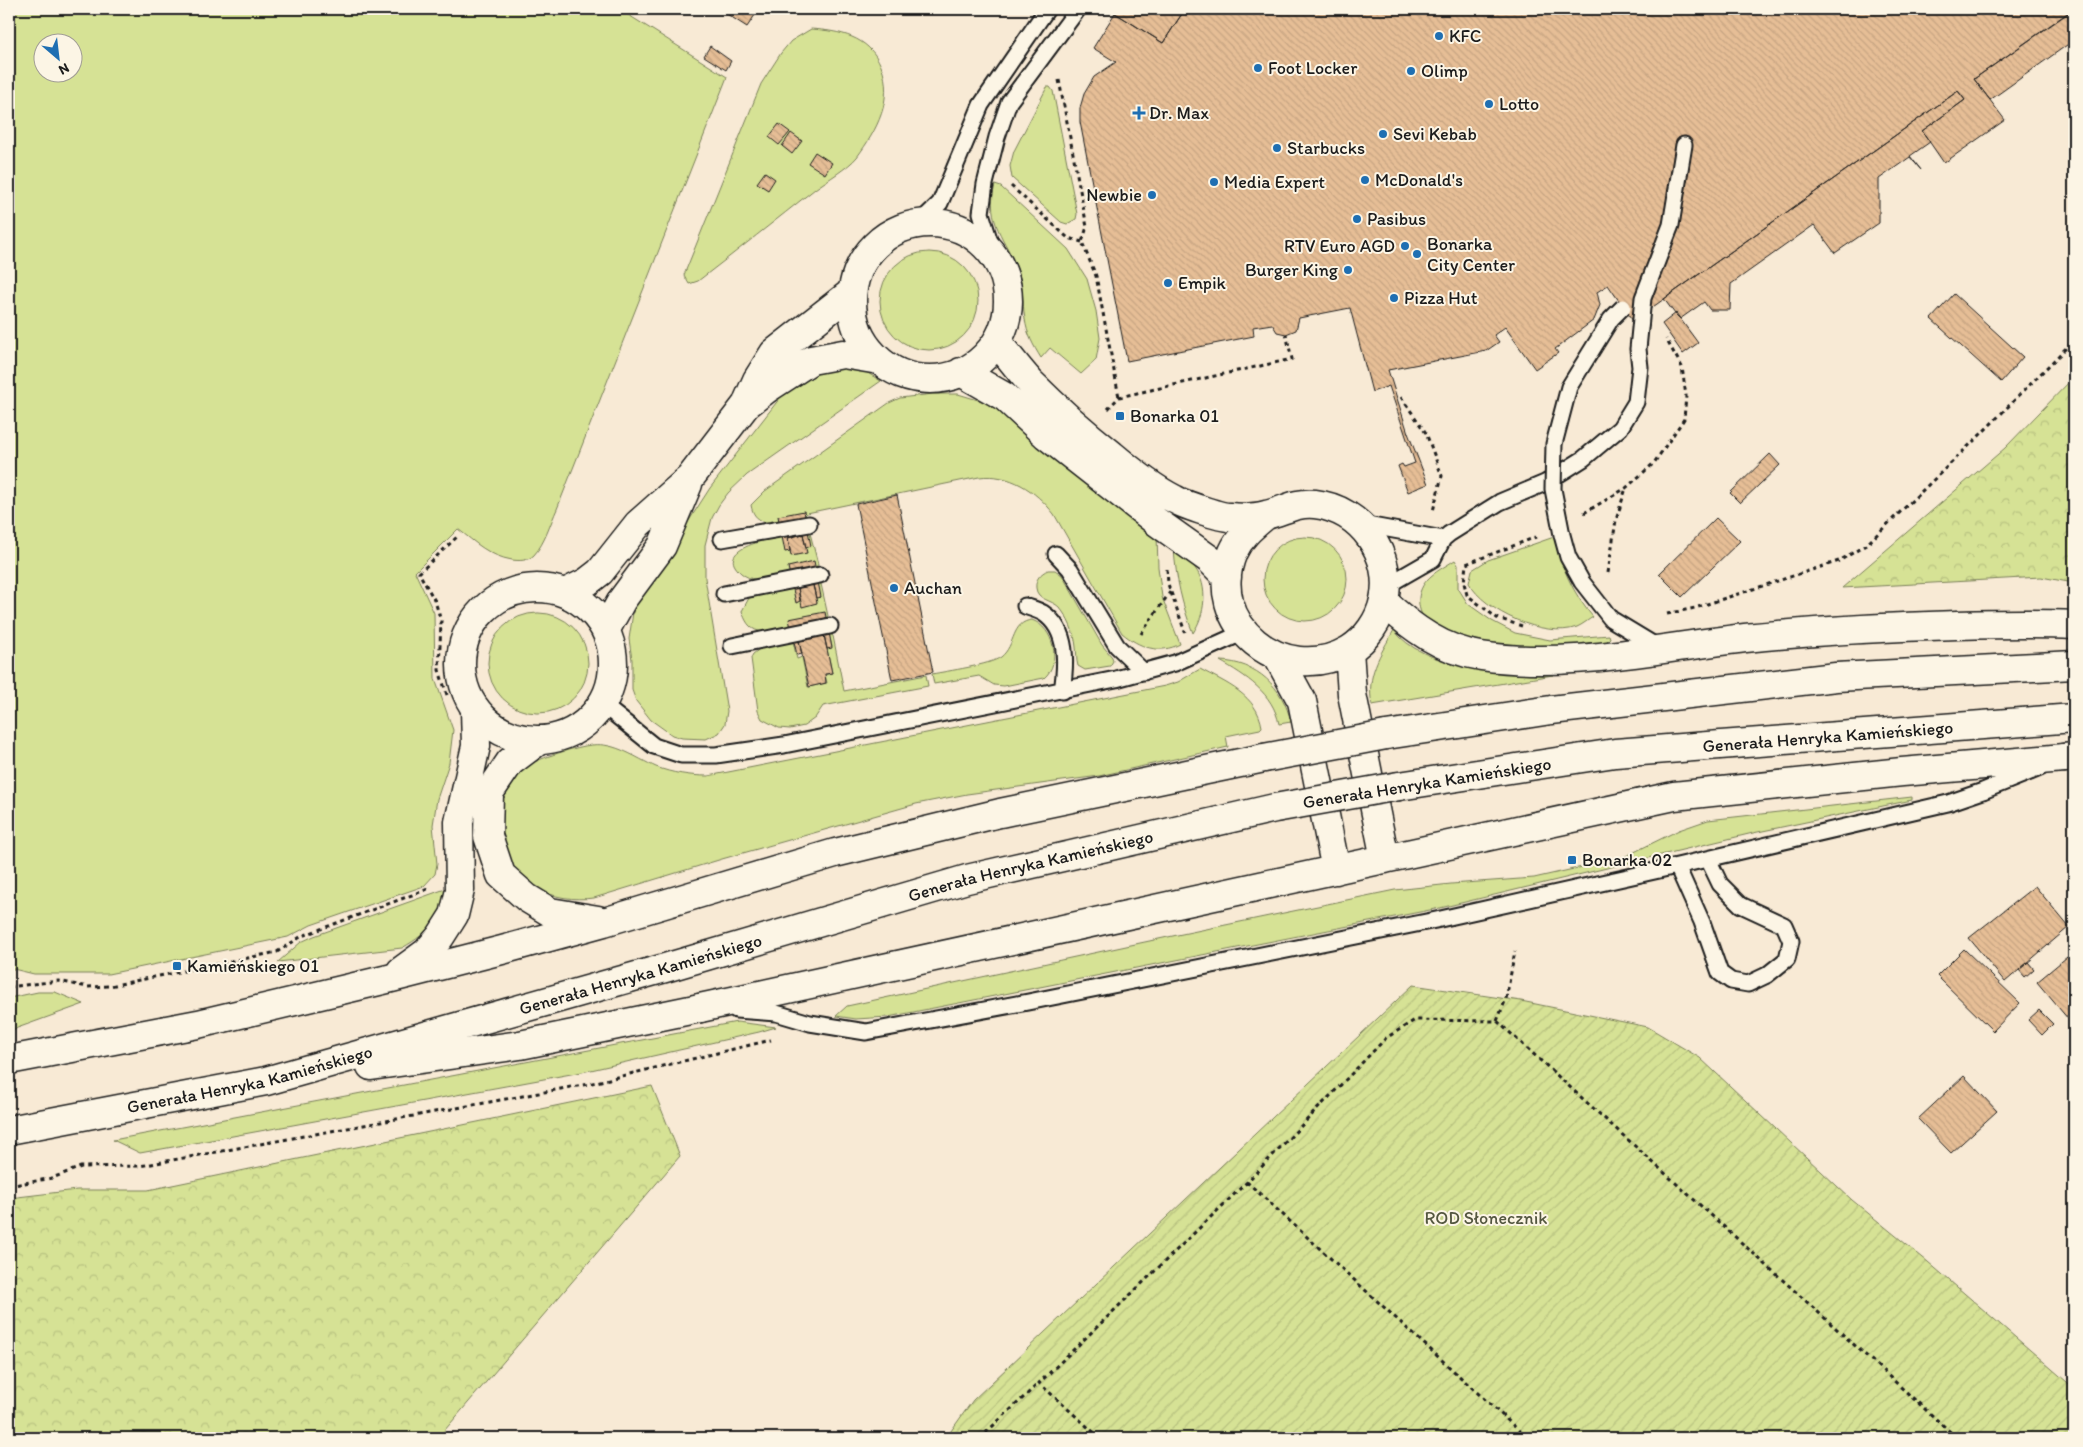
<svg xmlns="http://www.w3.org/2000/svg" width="2083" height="1447" font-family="Itim,sans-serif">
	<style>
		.grass { fill: #d6e295; stroke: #797f58; fill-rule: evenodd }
		.forest { fill: url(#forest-crowns); stroke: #797f58 }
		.garden { fill: url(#garden-furrows); stroke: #797f58 }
		.building { fill: url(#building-back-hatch); stroke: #1c1c1c }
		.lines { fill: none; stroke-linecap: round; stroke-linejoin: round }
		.lane-casing { stroke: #1c1c1c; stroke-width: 19 }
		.street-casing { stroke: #1c1c1c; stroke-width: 31 }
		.primary-casing { stroke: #1c1c1c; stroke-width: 31 }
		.path { stroke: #1c1c1c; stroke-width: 3; stroke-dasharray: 4 4; stroke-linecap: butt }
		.lane { stroke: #fcf5e5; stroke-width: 15 }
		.street { stroke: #fcf5e5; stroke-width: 28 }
		.primary { stroke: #fcf5e5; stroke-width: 28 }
		.lane-bridge-casing { stroke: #1c1c1c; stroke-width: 19; stroke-linecap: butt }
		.primary-bridge-casing { stroke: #1c1c1c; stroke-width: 31; stroke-linecap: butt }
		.lane-bridge { stroke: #fcf5e5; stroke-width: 15 }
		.primary-bridge { stroke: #fcf5e5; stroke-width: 28 }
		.poi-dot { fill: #1f6fb2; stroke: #fcf5e5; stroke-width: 2 }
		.labels { text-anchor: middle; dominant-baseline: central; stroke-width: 4; stroke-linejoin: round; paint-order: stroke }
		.poi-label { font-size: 18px; fill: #1c1c1c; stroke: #fcf5e5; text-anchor: start }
		.street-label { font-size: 18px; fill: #1c1c1c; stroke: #fcf5e5 }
		.park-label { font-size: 18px; fill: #545740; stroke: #fcf5e5 }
	</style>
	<defs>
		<pattern id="forest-crowns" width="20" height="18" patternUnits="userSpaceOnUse" patternTransform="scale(1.25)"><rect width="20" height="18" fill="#d6e295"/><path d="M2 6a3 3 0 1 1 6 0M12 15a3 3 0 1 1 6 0" fill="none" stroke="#b7c180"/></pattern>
		<pattern id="garden-furrows" width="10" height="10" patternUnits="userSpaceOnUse" patternTransform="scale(1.25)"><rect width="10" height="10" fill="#d6e295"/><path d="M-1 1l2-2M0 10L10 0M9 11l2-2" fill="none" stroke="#b7c180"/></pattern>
		<pattern id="building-back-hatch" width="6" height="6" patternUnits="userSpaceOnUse" patternTransform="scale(1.25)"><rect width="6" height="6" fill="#e6be96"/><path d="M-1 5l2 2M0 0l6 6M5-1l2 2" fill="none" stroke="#c5a381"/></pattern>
	</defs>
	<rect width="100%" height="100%" fill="#f8ead5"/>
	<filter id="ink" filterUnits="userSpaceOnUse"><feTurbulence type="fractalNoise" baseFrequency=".02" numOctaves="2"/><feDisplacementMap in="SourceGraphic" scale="10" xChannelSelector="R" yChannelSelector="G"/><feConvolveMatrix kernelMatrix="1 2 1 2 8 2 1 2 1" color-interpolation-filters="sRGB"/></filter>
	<g filter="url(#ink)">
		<!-- grass -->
		<path class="grass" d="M9,9h610l108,68 -170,432c-7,15 -12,34 -23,46 -6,6 -14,6 -22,5 -23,-4 -36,-17 -54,-31l-43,43 19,41 1,66 18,51 -4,33 -12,36 -4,26 4,39 -2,10 -11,12 -113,39 -23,12 -180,37h-74l-25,-6zM42,42h30v30h-30z
			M811,29c28,2 58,7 70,37 13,33 -4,64 -24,91 -9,11 -30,23 -42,32 -39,31 -78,62 -117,92l-9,3 -5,-9 77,-191 20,-31 10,-12z
			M1047,87h3l3,4 24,123 -1,5 -9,5 -6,-2 -49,-44 -2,-12 4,-15z
			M995,185l6,2 67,62 19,30 9,32 4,27 -4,22 -15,14 -31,-26 -9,10c-8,-13 -14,-24 -16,-39 -3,-17 -1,-34 -8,-50 -11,-30 -32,-47 -22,-84z
			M880 301a49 49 0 1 1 98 0a49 49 0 1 1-98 0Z
			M829,366l37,6 15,9 -134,94 -19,18 -9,12 -7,13 -7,27v33l22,133 -2,13 -6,9 -13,6 -24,-1 -10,-3 -21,-15 -15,-19 -4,-11v-30l-3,-21 5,-33 76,-118 80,-103z
			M933,394h25l37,11 162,130 1,32 4,30 18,47c-21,11 -41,3 -58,-11l-68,-119c-19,-24 -44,-41 -75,-37l-172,36c-6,7 -13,7 -22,8 -15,3 -31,3 -34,-16l14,-14 124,-88 11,-5z
			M810,533l8,31 -3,5c-13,2 -50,13 -61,10 -7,-1 -15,-6 -19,-13 -14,-23 61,-33 75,-33z
			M1263 579a42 42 0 1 1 84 0a42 42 0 1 1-84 0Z
			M1554,537c7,29 19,57 39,80 -5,3 -11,8 -16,10 -32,12 -93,-16 -108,-44l3,-13 16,-10z
			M1174,549c7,6 15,12 21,19 14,19 10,47 -2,65 -11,-28 -17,-54 -19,-84z
			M1455,560l3,5v23l10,16 24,17 23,12 35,7 59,-5 1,3 -4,4c-30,5 -61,9 -92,6 -16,-2 -70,-12 -82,-21 -15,-12 -18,-32 -5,-47 7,-8 19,-14 28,-20z
			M1048,570h7l7,5 40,70 10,12 1,4 -3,5 -25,4 -7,-4c-2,-6 -1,-13 -2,-19 -1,-13 -8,-30 -17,-40 -7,-7 -22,-7 -23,-19 -1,-9 5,-15 12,-18z
			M817,582l4,2 7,32 -2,3c-14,3 -55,15 -67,12 -10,-2 -14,-11 -17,-20l7,-13z
			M488 663a50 50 0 1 1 100 0a50 50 0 1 1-100 0Z
			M1032,620c22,8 30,43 12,58l-40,8 -10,-1 -15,-9 -45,8 -2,-10c15,-3 58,-9 69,-17 15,-12 10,-35 31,-37z
			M1394,630c27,38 116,46 159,45l-181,30c-6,-30 8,-50 22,-75z
			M829,633l4,3 11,55 82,-16 2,11 -105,20 -8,12 -11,8 -14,3 -11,-1 -17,-9 -4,-8 -7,-53 2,-4 9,-7 31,-6 4,18 5,-2 6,30 19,-4 -2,-8 7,-2 -5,-24 5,-2z
			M1220,661c37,1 63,26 71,61l-12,2c-6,-31 -33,-48 -59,-63z
			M1200,669c26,14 57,26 62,58l-2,2 -34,7 2,11 -129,29 -132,18 -51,10 -194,55 -128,39c-41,5 -80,-12 -92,-54 -2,-7 -1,-16 -1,-23 0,-24 5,-41 26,-55 12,-8 51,-20 65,-21 23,-3 44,13 64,22 16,6 34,9 52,9l457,-90 13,-4z
			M1912,797v3l-159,33 -313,75 -552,109 -32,2 -20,-3 11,-10 335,-72 213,-44 56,-6 83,-6 88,-20 57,-28 29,-10z
			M448,888c-10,32 -16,43 -46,60l-124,14 23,-20 13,-6z
			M38,992h17l29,12 -75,27v-33z
			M737,1022l39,5 -17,5 -177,40 -442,81 -27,-13z"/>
		<!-- forest -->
		<path class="forest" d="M2074,377v206l-33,-6 -199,11 163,-140z
			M652,1086l28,70 -242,282h-429v-240l68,-8h71z"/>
		<!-- garden -->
		<path class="garden" d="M1413,985l108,16 127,26 52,31 152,142 76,62 146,126v50h-1128l27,-38z"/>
		<!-- building -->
		<path class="building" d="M719,9h40l-12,18z
			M1109,9h76l-22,34z
			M1185,9h888l-99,70 31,41 -61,43 -22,-32 43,-31 -7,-9 -325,230 -25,-36 -11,7 3,13 -6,15 -39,29 3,4 -23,16 -30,-42 -11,8 5,7 -13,9 -98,19 20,63 20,51 -20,8 -10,-26 4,-2 2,3 11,-4 -26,-77 -17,6 -22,-84 -51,10 -3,12 -10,4 -9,-2 -5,-8 -19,3 1,9 -127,25 -47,-239v-14l4,-14 10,-17 22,-15 -23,-14 22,-35 48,30z
			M2074,9v31l-84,60 -16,-21z
			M710,46l21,15 -5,9 -22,-14z
			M1958,91l7,9 -43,31 8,11 -20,14 11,14 -11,-13 -31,22v44l-44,30 -21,-28 -83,59 -1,26h-20l-6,-8 -24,17 -5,-5 -11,-15z
			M779,124l11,8 -11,13 -10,-8z
			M791,133l11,8 -10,13 -10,-8z
			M815,152l17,11 -7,11 -17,-11z
			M765,172l10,7 -7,11 -11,-7z
			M1954,294l69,63 -22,25 -70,-63z
			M1676,313l22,30 -15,11 -21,-30z
			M1770,454l10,11 -40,38 -10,-10z
			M897,495l36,177 -41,8 -36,-176z
			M804,511l7,35 -5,2 -3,-14 -15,4 2,13 -5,1 -7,-36z
			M1716,518l24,23 -58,56 -23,-23z
			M803,534l4,19 -16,3 -3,-18z
			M814,561l7,36 -5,1 -3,-13 -15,3 2,13 -4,2 -8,-36z
			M813,585l4,18 -15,4 -4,-19z
			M825,612l7,36 -5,1 -3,-14 -25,6 3,13 -5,1 -8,-36z
			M824,635l8,38 -7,1 1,9 -17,4 -10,-46z
			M2035,886l34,41 -64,55 -36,-44z
			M1964,949l56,54 -27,28 -56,-55z
			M2067,957l7,9v60l-37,-44z
			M2028,962l6,7 -9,8 -6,-7z
			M2039,1010l14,14 -11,11 -14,-15z
			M1964,1076l33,35 -46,42 -33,-34z"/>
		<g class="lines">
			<!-- lane casing -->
			<g class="lane-casing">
				<path id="lane" d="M919,223l21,-20 41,-98 66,-96
					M994,255l-13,-42 4,-29 12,-47 12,-35 69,-93
					M1361,524l82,15
					M722,539l87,-15
					M1056,554l14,15 47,77 27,26
					M1582,582l29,37 48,29
					M1386,586l47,-27 10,-20 6,-5 51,-32 45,-19 38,-24 37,-31 16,-26 4,-35 -2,-18 5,-51 28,-73 13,-80
					M724,594l96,-19
					M1025,606c5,2 13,4 18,7 26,17 23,52 19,78
					M732,646l98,-20
					M602,704l52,42 27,9h35l68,-10 332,-66 59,-16 69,-31
					M1677,866l25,56 18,51 11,8 17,3 19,-9 20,-16 4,-18 -7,-16 -43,-20 -21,-21 -12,-25
					M736,1010l40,3 34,10 56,9 162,-30 408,-82 241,-54 271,-63 35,-12 57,-23"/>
			</g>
			<!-- street casing -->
			<g class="street-casing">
				<path id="street" d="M852 301a78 78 0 1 1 156 0a78 78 0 1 1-156 0Z
					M997,342c11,13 22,28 34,41 26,26 53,50 81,72 19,16 40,33 62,44 8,5 46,18 55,18 11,1 26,1 37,-2 18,-4 29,-13 49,-11 46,5 79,52 69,96 -4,20 -18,40 -35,50 -66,38 -146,-26 -116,-98 7,-16 20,-26 33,-37
					M961,372l44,25 41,38 111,87 52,37 18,18
					M748,400l9,-20 17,-27 78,-61
					M461 664a76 76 0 1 1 152 0a76 76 0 1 1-152 0Z
					M565,593l22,-11 13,-10 38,-48 52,-46 56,-73 22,-17 43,-28 32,-6 36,6
					M606,629l16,-29 40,-54 26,-62
					M1349,650l3,44 33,165
					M1278,657l24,44 34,169
					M700,1008l974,-212 228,-24 162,-14"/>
			</g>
			<!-- primary casing -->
			<g class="primary-casing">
				<g id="primary">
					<path d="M1384,602c28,26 58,48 97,54 89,13 176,-8 264,-18 70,-7 141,-11 212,-13 39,-1 78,-2 117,0"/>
					<path d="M1386,735l165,-25 285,-33 238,-12"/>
					<path d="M538,741l-28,21 -21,31 -1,43 13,39 26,23 23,14 48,8"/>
					<path d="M2064,758l10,-1"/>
					<path id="s1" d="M1399,786l216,-33 459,-35"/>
					<path d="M401,971l26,-19 13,-15 14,-22 6,-25 -1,-68 17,-76 -1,-37"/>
					<path d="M9,1060l189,-36 194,-46 110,-28 102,-28 231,-69 165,-40 264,-55"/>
					<path d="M371,1066l149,-21 180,-37"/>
					<path id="s2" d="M9,1130l257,-49 399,-113 302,-89 308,-71"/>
				</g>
			</g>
			<!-- path -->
			<path class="path" d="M1059,80l28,147 -5,15 14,34 23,121
				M1011,186l57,52 14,4
				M1401,397l25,36 16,43 -9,35
				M1108,409l11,-12 173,-38 -6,-25
				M1584,513l42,-25 28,-25 30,-44 2,-23 -4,-29 -16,-28
				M1167,569l1,15 17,48
				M1608,573l8,-53 10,-32
				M1667,614l28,-6 144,-47 27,-16 115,-111 93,-94
				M1522,626l-25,-8 -30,-23 -3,-12 2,-19 70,-27
				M1141,634l29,-42
				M447,695l-8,-25 2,-49 -6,-20 -16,-28 40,-38
				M9,987l49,-6 30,6 22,-1 167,-34 25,-16 126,-47
				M1497,1021l9,-22 9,-48
				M9,1186l43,-8 29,-11 59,-1 448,-82 183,-44
				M980,1438l59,-55
				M1100,1438l-61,-55 208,-201
				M1527,1438l-280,-256 139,-144 29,-18 82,1 460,417"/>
			<!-- lane -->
			<use href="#lane" class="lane"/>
			<!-- street -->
			<use href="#street" class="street"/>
			<!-- primary -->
			<use href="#primary" class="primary"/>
			<!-- lane-bridge casing -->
			<g class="lane-bridge-casing">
				<path id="lane-bridge" d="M1582,582l-14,-25 -6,-22 -9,-46 1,-45 15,-57 42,-68 12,-12"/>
			</g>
			<!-- primary-bridge casing -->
			<g class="primary-bridge-casing">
				<path id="primary-bridge" d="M1264,758l122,-23
					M1275,808l124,-22"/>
			</g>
			<!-- lane-bridge -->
			<use href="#lane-bridge" class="lane-bridge"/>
			<!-- primary-bridge -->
			<use href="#primary-bridge" class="primary-bridge"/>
		</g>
	</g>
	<!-- markers -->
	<g class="poi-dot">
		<circle cx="1439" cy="36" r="5"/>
		<circle cx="1258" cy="68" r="5"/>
		<circle cx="1411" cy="71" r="5"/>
		<circle cx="1489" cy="104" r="5"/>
		<path d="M1136.5 105.5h5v5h5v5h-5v5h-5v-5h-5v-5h5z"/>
		<circle cx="1383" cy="134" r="5"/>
		<circle cx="1277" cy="148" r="5"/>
		<circle cx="1365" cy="180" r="5"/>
		<circle cx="1214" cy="182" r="5"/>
		<circle cx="1152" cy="195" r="5"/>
		<circle cx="1357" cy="219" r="5"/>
		<circle cx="1405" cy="246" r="5"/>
		<circle cx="1417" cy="254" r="5"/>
		<circle cx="1348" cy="270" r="5"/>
		<circle cx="1168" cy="283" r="5"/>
		<circle cx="1394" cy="298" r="5"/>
		<rect x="1115" y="411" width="10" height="10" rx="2.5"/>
		<circle cx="894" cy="588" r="5"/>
		<rect x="1567" y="855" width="10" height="10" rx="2.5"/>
		<rect x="172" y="961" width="10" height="10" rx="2.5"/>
	</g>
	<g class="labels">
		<!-- poi labels -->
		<g class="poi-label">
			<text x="1449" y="36">KFC</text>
			<text x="1268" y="68">Foot Locker</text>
			<text x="1421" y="71">Olimp</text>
			<text x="1499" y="104">Lotto</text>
			<text x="1149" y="113">Dr. Max</text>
			<text x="1393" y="134">Sevi Kebab</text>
			<text x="1287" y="148">Starbucks</text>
			<text x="1375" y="180">McDonald's</text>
			<text x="1224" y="182">Media Expert</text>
			<text x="1142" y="195" text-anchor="end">Newbie</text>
			<text x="1367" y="219">Pasibus</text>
			<text x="1427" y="244">Bonarka<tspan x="1427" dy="21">City Center</tspan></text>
			<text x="1395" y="246" text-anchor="end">RTV Euro AGD</text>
			<text x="1338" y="270" text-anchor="end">Burger King</text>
			<text x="1178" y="283">Empik</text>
			<text x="1404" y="298">Pizza Hut</text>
			<text x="1130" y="416">Bonarka 01</text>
			<text x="904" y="588">Auchan</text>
			<text x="1582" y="860">Bonarka 02</text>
			<text x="187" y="966">Kamieńskiego 01</text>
		</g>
		<!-- street labels -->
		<g class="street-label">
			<text stroke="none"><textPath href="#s1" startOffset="432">Generała Henryka Kamieńskiego</textPath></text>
			<text transform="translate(1427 783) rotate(-9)">Generała Henryka Kamieńskiego</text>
			<text stroke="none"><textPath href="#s2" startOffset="1056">Generała Henryka Kamieńskiego</textPath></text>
			<text stroke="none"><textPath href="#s2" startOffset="651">Generała Henryka Kamieńskiego</textPath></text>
			<text stroke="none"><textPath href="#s2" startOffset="246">Generała Henryka Kamieńskiego</textPath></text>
		</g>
		<!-- park labels -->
		<g class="park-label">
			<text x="1486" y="1218">ROD Słonecznik</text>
		</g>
	</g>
	<!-- margin -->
	<rect width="2083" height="1447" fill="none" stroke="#fcf5e5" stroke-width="30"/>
	<rect x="15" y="15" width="2053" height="1417" fill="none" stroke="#1c1c1c" stroke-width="2" filter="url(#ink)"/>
	<!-- north arrow -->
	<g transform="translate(58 58) rotate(152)"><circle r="24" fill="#fcf5e5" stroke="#a29e95"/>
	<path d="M0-4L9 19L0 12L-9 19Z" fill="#1f6fb2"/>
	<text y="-8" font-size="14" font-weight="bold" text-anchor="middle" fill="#1c1c1c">N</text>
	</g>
</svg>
